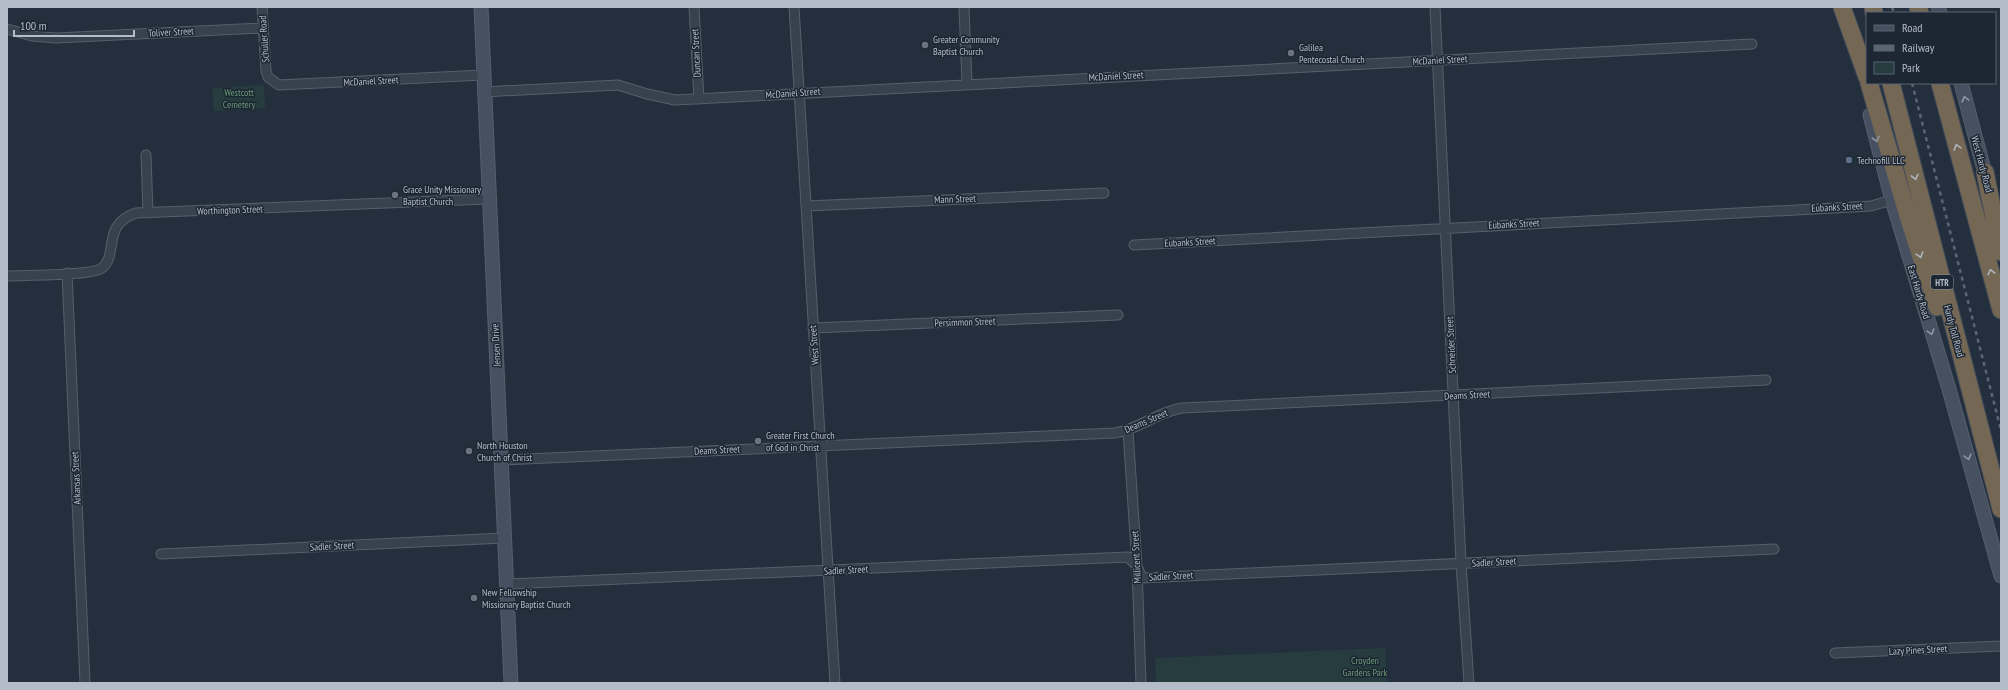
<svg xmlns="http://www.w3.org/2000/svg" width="2008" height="690" font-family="'PT Sans Narrow',sans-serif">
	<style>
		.green { fill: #263c3f }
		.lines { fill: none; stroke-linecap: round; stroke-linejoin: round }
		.street-casing { stroke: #565f6c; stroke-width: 11 }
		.secondary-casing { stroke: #565f6c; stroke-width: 15 }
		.highway-casing { stroke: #434c59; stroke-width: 19 }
		.street { stroke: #38414e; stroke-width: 9 }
		.secondary { stroke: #465061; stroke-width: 13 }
		.highway { stroke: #746855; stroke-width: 17 }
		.rail { stroke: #5a6575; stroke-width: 2.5; stroke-dasharray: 4 4; stroke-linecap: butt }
		.oneway { stroke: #8e96a5 }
		.oneway2 { stroke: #aeb4bd }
		.worship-dot { fill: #6b7280; stroke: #1d2633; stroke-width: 1.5 }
		.service-dot { fill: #5c6f8a; stroke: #1d2633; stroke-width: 1.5 }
		.labels { text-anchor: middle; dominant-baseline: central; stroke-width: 3; stroke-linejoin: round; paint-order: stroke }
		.shield { fill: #1d2633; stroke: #878f9c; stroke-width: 1 }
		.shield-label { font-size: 9px; font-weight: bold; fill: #b4bcc9 }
		.street-label { font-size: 10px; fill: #b4bcc9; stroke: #1d2633 }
		.poi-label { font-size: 10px; fill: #b4bcc9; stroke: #1d2633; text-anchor: start }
		.park-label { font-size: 10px; fill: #6b9a76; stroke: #1d2633 }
	</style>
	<rect width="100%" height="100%" fill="#242f3e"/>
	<!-- green -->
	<path class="green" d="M264,85l1,23 -51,3 -2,-23z
		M1385,648l2,35h-231l-1,-25z"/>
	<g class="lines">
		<!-- street casing -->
		<g class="street-casing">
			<path id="street" d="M262,7l4,64 2,6 11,8 203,-10
				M694,7l5,92
				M794,7l41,676
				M964,7l3,77
				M1435,7l26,556 8,120
				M7,29l25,7 24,2 207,-10
				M483,92l135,-7 29,9 28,6 1077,-56
				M146,155l2,58
				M806,206l298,-13
				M1134,245l737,-39 21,-6
				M67,273l18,410
				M7,276c17,-1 85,0 95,-8 17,-14 -1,-43 34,-55l352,-14
				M813,328l305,-13
				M1128,431l9,135 4,117
				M502,460l613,-27c25,-4 42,-21 67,-25l584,-28
				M161,554l343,-16
				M506,584l622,-27 9,9 5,12 632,-29
				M1835,653l166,-7"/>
		</g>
		<!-- secondary casing -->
		<g class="secondary-casing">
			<path id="secondary" d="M481,7l30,676
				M1938,7l2,6
				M1961,83l26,98
				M1870,115l22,85 57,189 52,187"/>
		</g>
		<!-- highway casing -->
		<g class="highway-casing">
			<path id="highway" d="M1842,7l25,70
				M1873,7l1,6
				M1918,7l2,6
				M1869,83l39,133 29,91
				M1891,83l110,426
				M1940,83l61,227
				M1985,172l16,80"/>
		</g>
		<!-- street -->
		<use href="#street" class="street"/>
		<!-- secondary -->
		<use href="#secondary" class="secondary"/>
		<!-- highway -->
		<use href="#highway" class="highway"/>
		<!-- rail -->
		<path class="rail" d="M1892,7l2,6
			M1912,83l89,347"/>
	</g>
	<!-- one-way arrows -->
	<defs><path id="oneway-chevron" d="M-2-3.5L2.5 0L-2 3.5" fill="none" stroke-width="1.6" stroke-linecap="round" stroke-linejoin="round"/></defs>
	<g class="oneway">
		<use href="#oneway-chevron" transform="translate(1965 99) rotate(-105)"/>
		<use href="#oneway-chevron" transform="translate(1876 139) rotate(76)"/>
		<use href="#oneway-chevron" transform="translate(1931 332) rotate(73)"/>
		<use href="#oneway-chevron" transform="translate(1968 457) rotate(74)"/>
	</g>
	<g class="oneway2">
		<use href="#oneway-chevron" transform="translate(1957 147) rotate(-106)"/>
		<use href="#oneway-chevron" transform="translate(1915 177) rotate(76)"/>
		<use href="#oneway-chevron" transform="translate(1920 255) rotate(72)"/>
		<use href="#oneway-chevron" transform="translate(1991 272) rotate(-104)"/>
	</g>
	<!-- markers -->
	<g class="worship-dot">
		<circle cx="925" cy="45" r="4"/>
		<circle cx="1291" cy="53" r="4"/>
		<circle cx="395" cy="195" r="4"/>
		<circle cx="758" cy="441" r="4"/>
		<circle cx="469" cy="451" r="4"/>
		<circle cx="474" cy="598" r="4"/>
	</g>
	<circle class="service-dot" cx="1849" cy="160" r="4"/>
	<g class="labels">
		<!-- shield labels -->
		<rect class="shield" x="1931" y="275" width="22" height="14" rx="3"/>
		<g class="shield-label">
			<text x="1942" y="282">HTR</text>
		</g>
		<!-- street labels -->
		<g class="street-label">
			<text transform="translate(171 32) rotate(-3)">Toliver Street</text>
			<text transform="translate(264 39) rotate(-94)">Schuller Road</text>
			<text transform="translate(696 53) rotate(-93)">Duncan Street</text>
			<text transform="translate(1440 60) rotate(-3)">McDaniel Street</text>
			<text transform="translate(1116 76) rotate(-3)">McDaniel Street</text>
			<text transform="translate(371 81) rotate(-3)">McDaniel Street</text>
			<text transform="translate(793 93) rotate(-4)">McDaniel Street</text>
			<text transform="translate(1982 164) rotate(75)">West Hardy Road</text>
			<text transform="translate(955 199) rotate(-2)">Mann Street</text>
			<text transform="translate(1837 207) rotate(-3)">Eubanks Street</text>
			<text transform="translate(230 210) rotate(-2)">Worthington Street</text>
			<text transform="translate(1514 224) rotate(-3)">Eubanks Street</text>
			<text transform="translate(1190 242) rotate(-3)">Eubanks Street</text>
			<text transform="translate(1919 292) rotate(73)">East Hardy Road</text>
			<text transform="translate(965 322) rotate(-2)">Persimmon Street</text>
			<text transform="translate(1954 331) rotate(75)">Hardy Toll Road</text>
			<text transform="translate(496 345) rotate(-93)">Jensen Drive</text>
			<text transform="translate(814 345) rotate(-94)">West Street</text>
			<text transform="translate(1451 345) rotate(-93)">Schneider Street</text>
			<text transform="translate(1467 395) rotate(-3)">Deams Street</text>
			<text transform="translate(1146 421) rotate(-23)">Deams Street</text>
			<text transform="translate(717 450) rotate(-3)">Deams Street</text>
			<text transform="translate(76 478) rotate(-93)">Arkansas Street</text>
			<text transform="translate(332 546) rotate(-3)">Sadler Street</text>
			<text transform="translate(1136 557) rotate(-93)">Millicent Street</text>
			<text transform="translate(1494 562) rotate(-3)">Sadler Street</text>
			<text transform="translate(846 570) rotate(-3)">Sadler Street</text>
			<text transform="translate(1171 576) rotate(-3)">Sadler Street</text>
			<text transform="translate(1918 650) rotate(-3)">Lazy Pines Street</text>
		</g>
		<!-- poi labels -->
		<g class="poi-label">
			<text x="933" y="39">Greater Community<tspan x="933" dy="12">Baptist Church</tspan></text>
			<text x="1299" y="47">Galilea<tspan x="1299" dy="12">Pentecostal Church</tspan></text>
			<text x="1857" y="160">Technofill LLC</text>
			<text x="403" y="189">Grace Unity Missionary<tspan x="403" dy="12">Baptist Church</tspan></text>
			<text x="766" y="435">Greater First Church<tspan x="766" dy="12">of God in Christ</tspan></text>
			<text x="477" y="445">North Houston<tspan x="477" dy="12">Church of Christ</tspan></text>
			<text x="482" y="592">New Fellowship<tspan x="482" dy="12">Missionary Baptist Church</tspan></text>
		</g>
		<!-- park labels -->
		<g class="park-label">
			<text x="239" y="92">Westcott<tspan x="239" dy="12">Cemetery</tspan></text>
			<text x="1365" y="660">Croyden<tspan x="1365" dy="12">Gardens Park</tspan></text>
		</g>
	</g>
	<!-- border -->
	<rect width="2008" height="690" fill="none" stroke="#b4bcc9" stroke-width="16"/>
	<!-- legend -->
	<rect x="1866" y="12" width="130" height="72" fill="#1d2633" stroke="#59626f"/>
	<rect x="1874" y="25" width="20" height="6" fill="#465061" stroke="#59626f"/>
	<text x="1902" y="32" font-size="12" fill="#b4bcc9">Road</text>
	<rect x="1874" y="45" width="20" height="6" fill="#5a6575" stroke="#59626f"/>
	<text x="1902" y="52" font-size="12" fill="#b4bcc9">Railway</text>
	<rect x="1874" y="62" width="20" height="12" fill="#263c3f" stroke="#59626f"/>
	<text x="1902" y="72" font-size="12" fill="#b4bcc9">Park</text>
	<!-- scale -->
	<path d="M14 30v6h120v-6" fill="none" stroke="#b4bcc9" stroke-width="2"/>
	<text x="20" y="30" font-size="12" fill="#b4bcc9" stroke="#1d2633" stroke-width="3" paint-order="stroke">100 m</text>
</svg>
